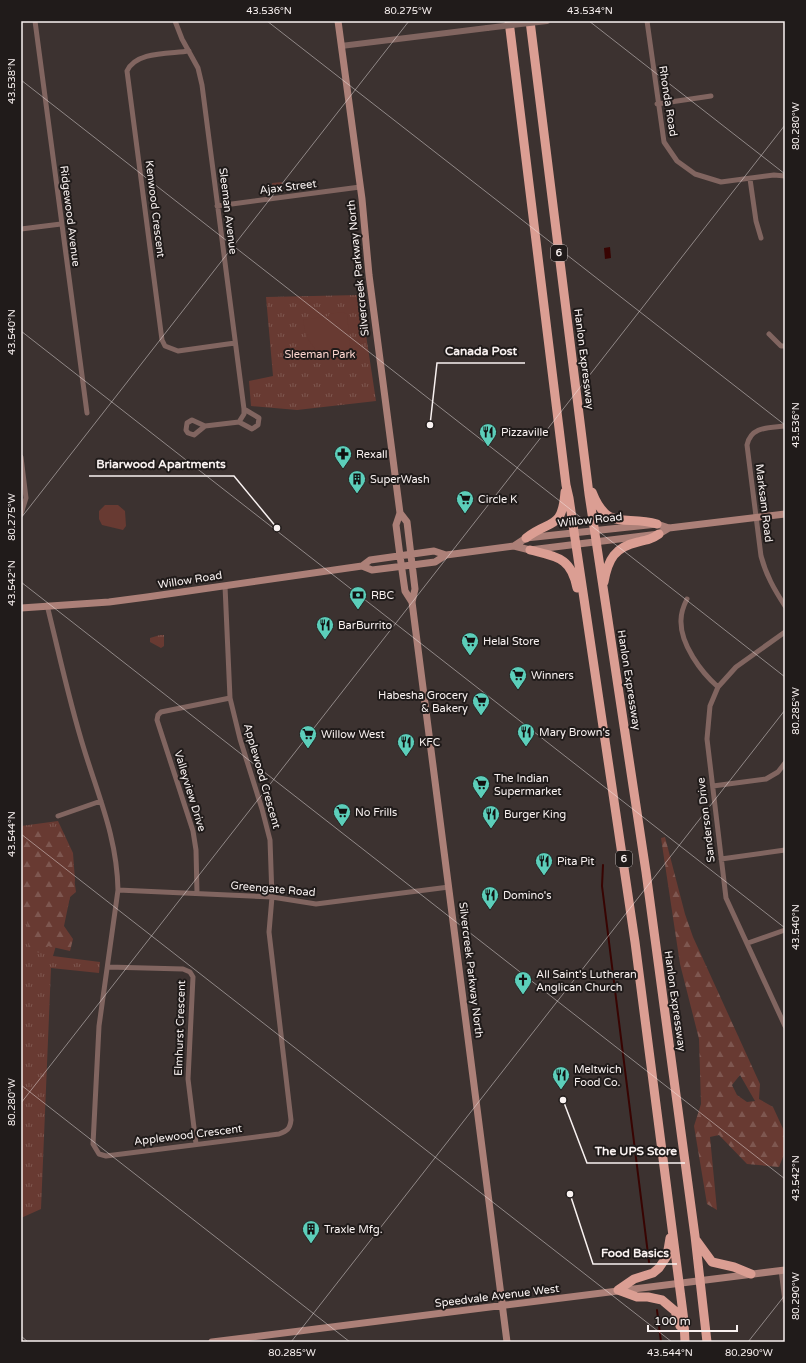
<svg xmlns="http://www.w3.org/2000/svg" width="806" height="1363" font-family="'Varela Round',sans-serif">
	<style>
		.grass { fill: url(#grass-tufts) }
		.forest { fill: url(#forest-firs); fill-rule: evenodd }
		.garden { fill: #683a32 }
		.water { fill: #380402 }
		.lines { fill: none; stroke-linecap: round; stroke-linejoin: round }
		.stream { stroke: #380402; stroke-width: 2 }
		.minor { stroke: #816560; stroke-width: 5 }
		.tertiary { stroke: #816560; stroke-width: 6 }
		.secondary { stroke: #ac8078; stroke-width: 7 }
		.trunk { stroke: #db9e93; stroke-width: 9 }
		.tertiary-bridge { stroke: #816560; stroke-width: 6 }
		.ticks { fill: none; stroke: #f9f2f1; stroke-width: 1; stroke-opacity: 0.45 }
		.labels { text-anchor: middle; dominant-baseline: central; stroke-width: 4; stroke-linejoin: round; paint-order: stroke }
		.shield { fill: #201b1a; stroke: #b8b2b0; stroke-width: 1 }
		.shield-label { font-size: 10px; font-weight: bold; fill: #f9f2f1 }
		.street-label { font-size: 11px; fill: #f9f2f1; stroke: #201b1a }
		.park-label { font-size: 11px; fill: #fbd5ce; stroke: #201b1a }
		.poi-label { font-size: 11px; fill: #f9f2f1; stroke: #201b1a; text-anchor: start }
		.leader { fill: none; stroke: #f9f2f1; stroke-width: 1.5 }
		.callout-dot { fill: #f9f2f1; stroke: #201b1a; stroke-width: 1.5 }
		.callout-label { font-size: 12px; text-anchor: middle; font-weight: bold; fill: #f9f2f1; stroke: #201b1a; stroke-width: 4; stroke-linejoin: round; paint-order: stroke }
		.neatline { fill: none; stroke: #f9f2f1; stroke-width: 1.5 }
		.ticks-label { font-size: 10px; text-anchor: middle; fill: #f9f2f1 }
	</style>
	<defs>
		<pattern id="grass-tufts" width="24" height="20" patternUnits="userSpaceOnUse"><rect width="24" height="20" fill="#683a32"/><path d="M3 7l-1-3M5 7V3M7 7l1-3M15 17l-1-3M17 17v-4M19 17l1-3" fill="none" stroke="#7e5750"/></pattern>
		<pattern id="forest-firs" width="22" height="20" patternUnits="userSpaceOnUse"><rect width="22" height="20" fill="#683a32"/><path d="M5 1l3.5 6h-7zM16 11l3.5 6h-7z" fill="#7e5750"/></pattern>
	</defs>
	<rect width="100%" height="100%" fill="#3c3230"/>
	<!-- grass -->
	<path class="grass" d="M282,182l1,8 -10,1 -1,-8z
		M360,295l16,106 -79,9 -46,-4 -2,-25 24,-5 -7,-79z
		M160,635h4v11l-3,2 -11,-6v-4z
		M58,821l15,32 2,27 -22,76 47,6 -1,11 -48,-5 -10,241 -20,9v-392z"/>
	<!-- forest -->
	<path class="forest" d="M58,825l14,28v10l4,29 -6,5 -6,29 9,13 -3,12 -22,-5 -4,8 -15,-4 -2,-31 -6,-4v-84l21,-1 4,4 6,-2 2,-4z
		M665,837l20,77 8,23 67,147 -1,15 14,8 12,26v19l-6,15 -32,-3 -28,-29 -9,2 7,73 -10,-6 -13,-78 7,-22 -2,-65 -19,-75 -19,-126zM740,1075l15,26 -8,1 -10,-7 -5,-10z"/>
	<!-- garden -->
	<path class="garden" d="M342,312l5,2 4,42 -14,1 -20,-5 -11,-16 -3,-16 26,-4v-2z
		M105,505h13l7,6 1,15 -3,4 -21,-5 -3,-6v-8z"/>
	<!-- water -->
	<path class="water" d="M610,247l1,11 -6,1 -1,-11z"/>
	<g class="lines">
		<!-- stream -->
		<path class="stream" d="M603,865l-1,21 47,376
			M657,1310l4,32"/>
		<!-- minor -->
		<path class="minor" d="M35,21l52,392
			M175,21l7,18 16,29 4,17 42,324v5l-5,8 -34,4 -11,9 -6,-2 -2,-3 1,-7 5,-3 13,6
			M647,21l17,121 13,19 18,13 26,8 53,-7 11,1
			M189,51c-19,3 -53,0 -62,20l35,269 3,6 13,5 57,-8
			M657,104l54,-8
			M750,179l6,42 5,17
			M217,206l143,-19
			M21,229l40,-5
			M769,334l12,12h4
			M239,422l13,7 6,-4 1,-7 -15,-9
			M785,426c-16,2 -34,0 -38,19l14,111c5,19 13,33 24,50
			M21,457l5,41 -5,16
			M687,599c-3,6 -6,13 -6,21 -1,24 20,52 37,67
			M47,605c12,48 22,96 37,144 15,49 33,89 34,141l-19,136 -6,118 6,10 7,2 173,-22c8,-3 11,-5 12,-14l-22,-188 3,-35 -2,-57 -8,-31 -22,-70 -10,-41 -5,-112
			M785,632l-49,35 -18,20 -8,19 -3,33 19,159 59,128
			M713,786l53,-7 12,-7 7,-9
			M58,816l43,-15
			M721,859l64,-9
			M118,890l154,7 44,7 133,-17
			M197,893l-1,-43 -3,-19 -36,-111 1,-5 3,-3 69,-14
			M748,943l37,-13
			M108,967l75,2 7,3 3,5 -5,102 8,65
			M781,1270l4,31"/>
		<!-- tertiary -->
		<path class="tertiary" d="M341,46l146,-18"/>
		<!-- secondary -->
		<path class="secondary" d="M338,21l24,178 7,76 31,238 -4,12 4,31 5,35 7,11
			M400,513l7,9 8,67 -3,13 95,740
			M514,546l12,-8 131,-14 12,4 116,-14
			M362,566l8,-6 64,-9 12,4
			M21,608l88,-6 38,-5 215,-31 10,4 40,-5 23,-3 11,-7 68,-9 16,4 129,-16 10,-6
			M212,1342l573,-72"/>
		<!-- trunk -->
		<path class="trunk" d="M509,21l57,464 3,13 66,444 49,379 1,21
			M530,21l59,473 57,378 49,364 12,106
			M592,492c16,41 34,22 65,32
			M526,538c24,-19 36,-7 39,-46
			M530,550c27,7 41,7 47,38
			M604,582c4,-23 11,-35 34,-40 9,-2 14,-3 21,-8
			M696,1240l16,22 22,5 17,7
			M618,1290l16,-11 19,-6 6,-5 8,-12 3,-18
			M618,1290l19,7h11l14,3 13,11 5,15"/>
		<!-- tertiary-bridge -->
		<path class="tertiary-bridge" d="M487,28l60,-7"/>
	</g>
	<!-- ticks -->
	<path class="ticks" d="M267,21l518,404M589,21l196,153M21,80l764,597M21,331l764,597M21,518l388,-497M21,582l764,597M21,834l651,508M21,1085l329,257M21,1103l764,-978M21,1336l7,6M291,1342l494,-632M748,1342l37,-47"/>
	<!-- icons -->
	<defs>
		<g id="restaurant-pin" transform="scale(0.9)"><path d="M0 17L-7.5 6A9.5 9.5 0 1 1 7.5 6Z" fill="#5cceba" stroke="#201b1a"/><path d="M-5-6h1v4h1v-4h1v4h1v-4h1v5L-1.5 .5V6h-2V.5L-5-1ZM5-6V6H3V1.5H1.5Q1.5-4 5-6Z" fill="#111"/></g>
		<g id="pharmacy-pin" transform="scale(0.9)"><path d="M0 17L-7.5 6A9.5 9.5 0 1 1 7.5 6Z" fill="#5cceba" stroke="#201b1a"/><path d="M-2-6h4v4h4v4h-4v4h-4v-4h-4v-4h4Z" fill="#111"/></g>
		<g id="building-pin" transform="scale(0.9)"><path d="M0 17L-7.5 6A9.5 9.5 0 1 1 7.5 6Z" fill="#5cceba" stroke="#201b1a"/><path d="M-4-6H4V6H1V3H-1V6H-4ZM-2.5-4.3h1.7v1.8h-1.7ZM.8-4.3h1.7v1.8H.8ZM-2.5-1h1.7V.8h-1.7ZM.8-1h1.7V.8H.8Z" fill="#111"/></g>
		<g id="supermarket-pin" transform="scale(0.9)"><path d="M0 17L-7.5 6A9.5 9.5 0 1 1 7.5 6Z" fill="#5cceba" stroke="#201b1a"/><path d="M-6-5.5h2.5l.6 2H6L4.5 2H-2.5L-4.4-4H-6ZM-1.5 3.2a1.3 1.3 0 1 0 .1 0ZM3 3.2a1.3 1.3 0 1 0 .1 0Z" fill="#111"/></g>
		<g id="bank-pin" transform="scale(0.9)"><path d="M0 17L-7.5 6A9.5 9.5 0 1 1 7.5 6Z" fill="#5cceba" stroke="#201b1a"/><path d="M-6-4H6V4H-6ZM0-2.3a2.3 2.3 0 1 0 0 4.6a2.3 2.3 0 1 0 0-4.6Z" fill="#111"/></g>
		<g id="church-pin" transform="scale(0.9)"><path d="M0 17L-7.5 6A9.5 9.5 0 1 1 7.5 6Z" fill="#5cceba" stroke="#201b1a"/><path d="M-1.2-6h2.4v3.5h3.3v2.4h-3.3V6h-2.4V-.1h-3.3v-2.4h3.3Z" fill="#111"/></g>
	</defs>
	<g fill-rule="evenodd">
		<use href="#restaurant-pin" x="488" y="432"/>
		<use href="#pharmacy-pin" x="343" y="454"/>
		<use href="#building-pin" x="357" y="479"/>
		<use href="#supermarket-pin" x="465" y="499"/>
		<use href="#bank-pin" x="358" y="595"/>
		<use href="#restaurant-pin" x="325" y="625"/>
		<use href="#supermarket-pin" x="470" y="641"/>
		<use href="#supermarket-pin" x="518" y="675"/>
		<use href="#supermarket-pin" x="481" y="701"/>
		<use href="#restaurant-pin" x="526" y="732"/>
		<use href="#supermarket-pin" x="308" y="734"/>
		<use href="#restaurant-pin" x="406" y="742"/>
		<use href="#supermarket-pin" x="481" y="784"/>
		<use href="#supermarket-pin" x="342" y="812"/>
		<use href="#restaurant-pin" x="491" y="814"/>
		<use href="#restaurant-pin" x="544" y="861"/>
		<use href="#restaurant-pin" x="490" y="895"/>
		<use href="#church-pin" x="523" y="980"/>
		<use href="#restaurant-pin" x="561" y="1075"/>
		<use href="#building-pin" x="311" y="1229"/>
	</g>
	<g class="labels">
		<!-- shield labels -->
		<g class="shield">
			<rect x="551" y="245" width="16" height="16" rx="3"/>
			<rect x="616" y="851" width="16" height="16" rx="3"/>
		</g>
		<g class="shield-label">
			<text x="559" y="253">6</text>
			<text x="624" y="859">6</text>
		</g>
		<!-- street labels -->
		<g class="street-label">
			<text transform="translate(668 101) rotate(81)">Rhonda Road</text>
			<text transform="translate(288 187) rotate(-7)">Ajax Street</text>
			<text transform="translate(155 209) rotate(83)">Kenwood Crescent</text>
			<text transform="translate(228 211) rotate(83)">Sleeman Avenue</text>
			<text transform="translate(70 216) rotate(83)">Ridgewood Avenue</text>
			<text transform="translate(358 268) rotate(-96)">Silvercreek Parkway North</text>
			<text transform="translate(584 359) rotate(83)">Hanlon Expressway</text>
			<text transform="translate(764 503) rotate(83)">Marksam Road</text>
			<text transform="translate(590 520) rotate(-6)">Willow Road</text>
			<text transform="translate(190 580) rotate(-9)">Willow Road</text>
			<text transform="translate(629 680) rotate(81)">Hanlon Expressway</text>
			<text transform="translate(262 776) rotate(74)">Applewood Crescent</text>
			<text transform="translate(190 791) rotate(73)">Valleyview Drive</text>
			<text transform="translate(706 820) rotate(-97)">Sanderson Drive</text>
			<text transform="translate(273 889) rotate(5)">Greengate Road</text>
			<text transform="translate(471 970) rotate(83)">Silvercreek Parkway North</text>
			<text transform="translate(675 1001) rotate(82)">Hanlon Expressway</text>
			<text transform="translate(180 1028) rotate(-88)">Elmhurst Crescent</text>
			<text transform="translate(188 1135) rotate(-7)">Applewood Crescent</text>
			<text transform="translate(497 1296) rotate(-7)">Speedvale Avenue West</text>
		</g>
		<!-- park labels -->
		<g class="park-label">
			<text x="320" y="354">Sleeman Park</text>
		</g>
		<!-- poi labels -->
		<g class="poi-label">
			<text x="501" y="432">Pizzaville</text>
			<text x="356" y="454">Rexall</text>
			<text x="370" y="479">SuperWash</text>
			<text x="478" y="499">Circle K</text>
			<text x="371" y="595">RBC</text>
			<text x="338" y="625">BarBurrito</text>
			<text x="483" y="641">Helal Store</text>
			<text x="531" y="675">Winners</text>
			<text x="468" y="695" text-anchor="end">Habesha Grocery<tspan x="468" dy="13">&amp; Bakery</tspan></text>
			<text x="539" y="732">Mary Brown's</text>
			<text x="321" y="734">Willow West</text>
			<text x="419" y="742">KFC</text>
			<text x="494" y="778">The Indian<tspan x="494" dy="13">Supermarket</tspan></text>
			<text x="355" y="812">No Frills</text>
			<text x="504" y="814">Burger King</text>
			<text x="557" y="861">Pita Pit</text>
			<text x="503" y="895">Domino's</text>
			<text x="536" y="974">All Saint's Lutheran<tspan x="536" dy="13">Anglican Church</tspan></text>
			<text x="574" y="1069">Meltwich<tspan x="574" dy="13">Food Co.</tspan></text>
			<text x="324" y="1229">Traxle Mfg.</text>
		</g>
	</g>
	<!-- callouts -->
	<path class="leader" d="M430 425L437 363H525M277 528L234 476H89M563 1100L587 1163H685M570 1194L593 1264H677"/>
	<g class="callout-dot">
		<circle cx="430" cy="425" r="4"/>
		<circle cx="277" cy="528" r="4"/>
		<circle cx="563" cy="1100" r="4"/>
		<circle cx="570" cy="1194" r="4"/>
	</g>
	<g class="callout-label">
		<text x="481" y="355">Canada Post</text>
		<text x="161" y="468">Briarwood Apartments</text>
		<text x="636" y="1155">The UPS Store</text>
		<text x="635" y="1257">Food Basics</text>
	</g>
	<!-- border -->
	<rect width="806" height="1363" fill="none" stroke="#201b1a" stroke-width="44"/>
	<!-- scale -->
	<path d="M648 1325v6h89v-6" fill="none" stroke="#f9f2f1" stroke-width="2"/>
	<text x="654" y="1325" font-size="12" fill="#f9f2f1" stroke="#201b1a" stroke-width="3" paint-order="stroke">100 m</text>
	<rect x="22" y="22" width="762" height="1319" class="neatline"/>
	<g class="ticks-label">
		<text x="269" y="14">43.536°N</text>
		<text x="408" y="14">80.275°W</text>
		<text x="590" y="14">43.534°N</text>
		<text transform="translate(11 81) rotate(-90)" y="4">43.538°N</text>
		<text transform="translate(795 126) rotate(-90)" y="4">80.280°W</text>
		<text transform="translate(11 332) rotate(-90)" y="4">43.540°N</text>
		<text transform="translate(795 425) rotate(-90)" y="4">43.536°N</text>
		<text transform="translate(11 517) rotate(-90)" y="4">80.275°W</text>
		<text transform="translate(11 583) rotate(-90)" y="4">43.542°N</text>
		<text transform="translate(795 711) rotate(-90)" y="4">80.285°W</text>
		<text transform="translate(11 834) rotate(-90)" y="4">43.544°N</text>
		<text transform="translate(795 927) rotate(-90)" y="4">43.540°N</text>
		<text transform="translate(11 1102) rotate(-90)" y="4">80.280°W</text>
		<text transform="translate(795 1178) rotate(-90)" y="4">43.542°N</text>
		<text transform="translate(795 1296) rotate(-90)" y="4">80.290°W</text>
		<text x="292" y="1356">80.285°W</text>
		<text x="670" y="1356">43.544°N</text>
		<text x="749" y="1356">80.290°W</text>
	</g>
</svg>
